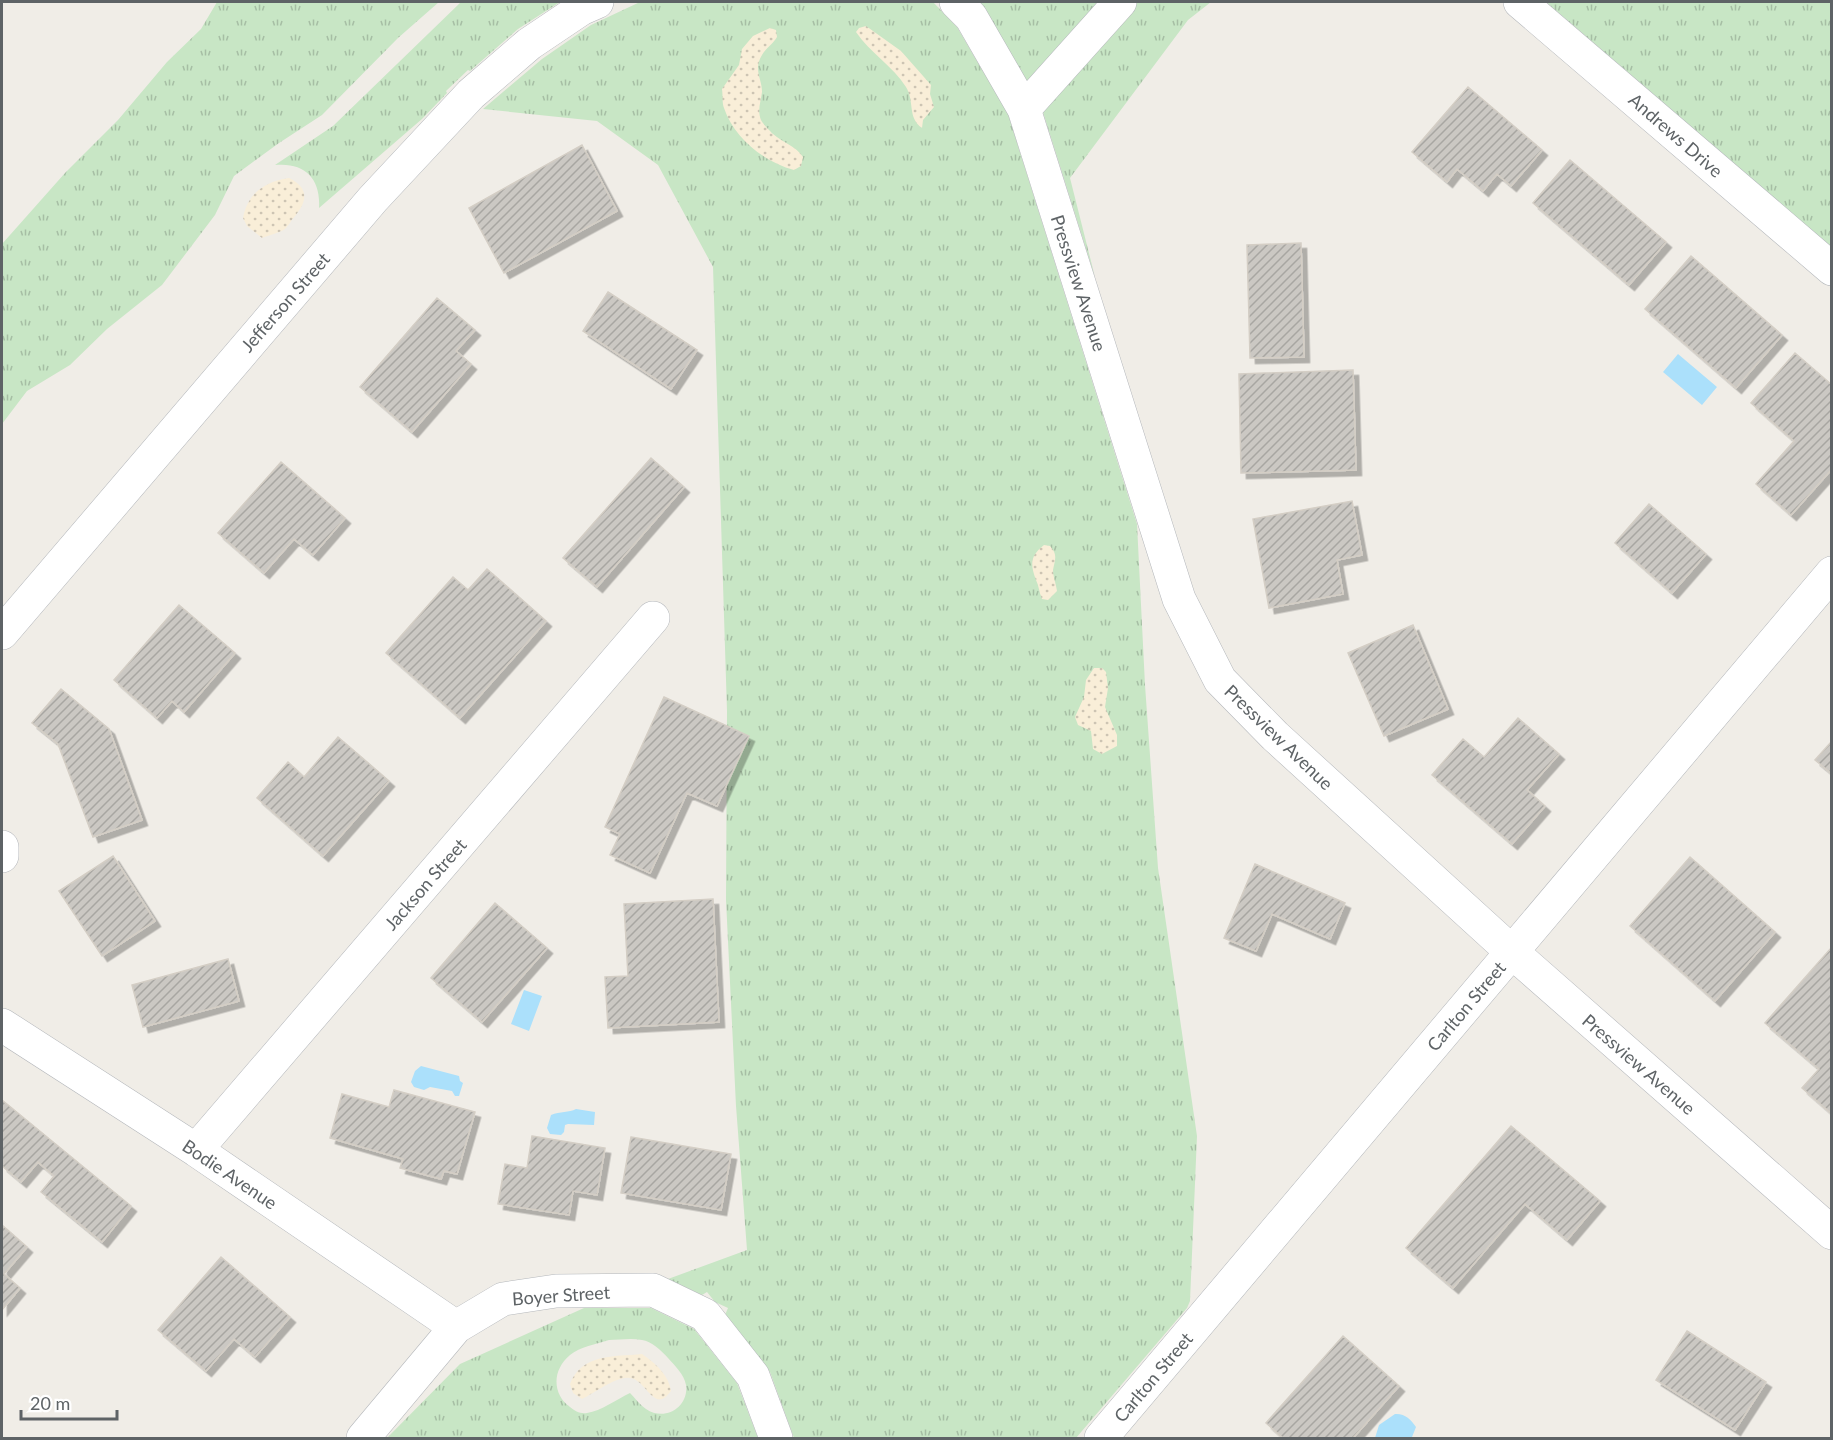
<svg xmlns="http://www.w3.org/2000/svg" width="1833" height="1440" font-family="Lato,sans-serif">
	<style>
		.grass { fill: url(#grass-tufts); fill-rule: evenodd }
		.sand { fill: url(#sand-dots) }
		.water { fill: #abe0fb }
		.building { fill: url(#building-hatch); stroke: #d4cec5; stroke-width: 1.5; filter: url(#shadow) }
		.lines { fill: none; stroke-linecap: round; stroke-linejoin: round }
		.minor-casing { stroke: #b4b7bb; stroke-width: 34 }
		.minor { stroke: #fff; stroke-width: 33 }
		.labels { text-anchor: middle; dominant-baseline: central; stroke-width: 4.5; stroke-linejoin: round; paint-order: stroke }
		.street-label { font-size: 18px; fill: #5e6366; stroke: #fff }
	</style>
	<defs>
		<pattern id="grass-tufts" width="24" height="20" patternUnits="userSpaceOnUse" patternTransform="scale(1.5)"><rect width="24" height="20" fill="#c8e6c5"/><path d="M3 7l-1-3M5 7V3M7 7l1-3M15 17l-1-3M17 17v-4M19 17l1-3" fill="none" stroke="#a6bea4"/></pattern>
		<pattern id="sand-dots" width="8" height="8" patternUnits="userSpaceOnUse" patternTransform="scale(1.5)"><rect width="8" height="8" fill="#f9eed8"/><path d="M2 2h.1M6 6h.1" fill="none" stroke="#cdc4b3" stroke-width="1.8" stroke-linecap="round"/></pattern>
		<pattern id="building-hatch" width="6" height="6" patternUnits="userSpaceOnUse" patternTransform="scale(1.5)"><rect width="6" height="6" fill="#cbc8c3"/><path d="M-1 1l2-2M0 6l6-6M5 7l2-2" fill="none" stroke="#a8a6a2"/></pattern>
		<filter id="shadow"><feDropShadow dx="5.5" dy="5.5" stdDeviation="0" flood-color="#0004"/></filter>
	</defs>
	<rect width="100%" height="100%" fill="#f0ede7"/>
	<!-- grass -->
	<path class="grass" d="M217,2h222l-41,36 -76,77 -43,28 -45,33 -19,39 -53,70 -55,44 -37,36 -43,26 -25,33v-180l63,-71 53,-53 49,-58 34,-33z
		M461,2h99l-42,27 -48,42 -2,-1 -22,21 1,2 -25,26 -103,89c2,-30 -15,-46 -44,-43l58,-39z
		M640,2h293l24,25 51,87 129,410 8,161 13,183 39,268 -7,165 -3,7 -111,130h-282l-24,-66 -45,-57 3,-7 -13,-6 -8,-10 -5,3 -34,-16 79,-29 -11,-144 -10,-206 1,-189 -14,-444 -55,-102 -61,-44 -114,-12 59,-50 49,-34z
		M978,2h233l-23,18 -118,158 25,99 -54,-171 -55,-96z
		M1546,2h285v245z
		M584,1308h67l43,21 43,54 21,55h-371l73,-74zM609,1340c10,0 22,-2 33,0 9,1 20,11 26,18 7,8 16,16 18,27 3,22 -21,37 -40,24 -6,-4 -11,-11 -16,-16 -13,6 -29,18 -43,20 -7,1 -12,-2 -17,-6 -18,-13 -18,-37 0,-52 10,-8 26,-11 39,-15z"/>
	<!-- sand -->
	<path class="sand" d="M866,26l35,25 30,34 -1,9 4,13 -11,13 -1,8c-15,-11 -7,-26 -16,-41 -13,-21 -36,-34 -50,-55l3,-4z
		M770,28l6,2 1,7c-4,7 -11,11 -15,18 -9,14 0,24 0,37 -1,9 -5,18 -1,28 2,4 9,11 12,14 10,9 23,12 30,23l-2,9 -7,4c-30,-8 -60,-32 -70,-62 -2,-5 -1,-12 -2,-19l17,-24 3,-16 11,-13z
		M289,178c24,12 16,27 2,43 0,1 -5,7 -6,8 -6,4 -16,6 -23,9l-15,-12 -4,-8c5,-25 21,-36 46,-40z
		M1044,545l6,1c8,9 5,13 3,24 0,6 3,14 4,21l-9,9 -6,-1c-3,-7 -3,-13 -6,-19 -6,-16 -6,-24 8,-35z
		M1094,668h8l4,4 2,16 -3,19 12,28v11l-15,8 -9,-5 -2,-18 -13,-6 -3,-8 9,-20 2,-17z
		M642,1354c13,9 27,21 29,37 -17,24 -24,-11 -41,-13 -14,-2 -35,15 -48,21l-9,-6 -3,-9c12,-31 44,-27 72,-30z"/>
	<!-- water -->
	<path class="water" d="M1678,354l39,33 -15,18 -39,-33z
		M524,990l18,6 -13,35 -18,-7z
		M421,1066l38,10 1,5 3,2 -4,13h-4l-3,-5 -22,-4 -6,3 -10,-3 -3,-5 4,-11z
		M576,1109l19,3 -1,13 -26,-1 -3,1 -1,7 -3,3 -11,-1 -3,-6 4,-13c9,-4 18,-2 25,-6z
		M1395,1414c9,-1 16,5 21,13l-4,10 -37,1 4,-13z"/>
	<!-- building -->
	<path class="building" d="M1468,87l74,63 -31,36 -14,-12 -14,17 -26,-22 -10,13 -35,-30z
		M582,145l35,66 -113,62 -35,-65z
		M1570,160l96,82 -37,43 -96,-82z
		M1301,243l3,114 -54,1 -3,-113z
		M1691,256l91,79 -46,53 -91,-79z
		M608,292l89,58 -26,39 -88,-58z
		M437,298l38,32 -19,21 15,13 -59,68 -52,-45z
		M1795,353l37,32v84l-41,46 -35,-31 38,-43 -43,-38z
		M1353,370l3,100 -115,3 -2,-99z
		M651,458l33,29 -87,100 -34,-29z
		M281,462l64,56 -32,37 -19,-16 -30,34 -46,-40z
		M1352,501l10,54 -25,5 6,34 -74,14 -16,-89z
		M1649,504l57,50 -34,39 -57,-50z
		M487,569l59,52 -86,97 -74,-65 67,-76 15,13z
		M179,605l56,48 -51,59 -12,-11 -15,17 -43,-38z
		M1413,625l35,84 -64,27 -36,-83z
		M61,689l48,40 33,91 -49,17 -35,-93 -26,-21z
		M664,697l85,39 -32,70 -30,-13 -37,80 -40,-18 10,-21 -15,-7z
		M1518,718l41,36 -32,36 18,16 -33,38 -80,-69 31,-36 21,18z
		M338,737l51,44 -66,75 -66,-58 31,-36 16,15z
		M1832,741v33l-17,-14z
		M113,856l42,65 -53,35 -43,-65z
		M1690,857l85,75 -60,69 -85,-75z
		M1255,864l90,39 -15,36 -58,-25 -16,37 -32,-13z
		M713,899l6,123 -111,6 -3,-51 23,-1 -4,-72z
		M495,903l52,45 -65,74 -51,-44z
		M1832,947v167l-30,-26 17,-19 -54,-46z
		M228,959l11,42 -96,26 -11,-42z
		M394,1090l81,22 -18,62 -13,-3 -3,8 -41,-11 3,-9 -73,-21 12,-44 47,13z
		M2,1100l129,106 -29,36 -61,-50 13,-16 -16,-14 -17,20 -19,-16z
		M1511,1126l89,75 -33,39 -42,-36 -72,84 -47,-40z
		M532,1136l73,12 -8,47 -24,-4 -4,24 -71,-11 7,-40 22,4z
		M631,1137l100,17 -10,56 -100,-17z
		M2,1225l25,22 -23,27 16,14 -18,22z
		M221,1257l69,60 -35,40 -21,-18 -28,32 -48,-41z
		M1687,1331l79,51 -31,48 -79,-50z
		M1343,1336l56,50 -46,52h-70l-17,-15z"/>
	<g class="lines">
		<!-- minor casing -->
		<g class="minor-casing">
			<path id="minor" d="M956,2l15,15 53,92 155,490 41,81 55,56 237,216 320,281
				M1520,2l312,267
				M1024,109l96,-107
				M2,633l371,-434 98,-105 58,-50 52,-35 16,-7
				M2,847v9
				M2,1025l194,125 260,177
				M196,1150l457,-532
				M363,1438l93,-111 47,-28 53,-8 97,-1 52,25 48,61 23,62
				M1101,1438l731,-865"/>
		</g>
		<!-- minor -->
		<use href="#minor" class="minor"/>
	</g>
	<g class="labels">
		<!-- street labels -->
		<g class="street-label">
			<text transform="translate(1676 135) rotate(41)">Andrews Drive</text>
			<text transform="translate(1079 283) rotate(72)">Pressview Avenue</text>
			<text transform="translate(285 302) rotate(-49)">Jefferson Street</text>
			<text transform="translate(1279 737) rotate(44)">Pressview Avenue</text>
			<text transform="translate(425 884) rotate(-49)">Jackson Street</text>
			<text transform="translate(1466 1006) rotate(-50)">Carlton Street</text>
			<text transform="translate(1639 1064) rotate(41)">Pressview Avenue</text>
			<text transform="translate(230 1174) rotate(34)">Bodie Avenue</text>
			<text transform="translate(561 1295) rotate(-4)">Boyer Street</text>
			<text transform="translate(1153 1377) rotate(-50)">Carlton Street</text>
		</g>
	</g>
	<!-- border -->
	<rect width="1833" height="1440" fill="none" stroke="#5e6366" stroke-width="6"/>
	<!-- scale -->
	<path d="M21 1410v9h96v-9" fill="none" stroke="#5e6366" stroke-width="3"/>
	<text x="30" y="1410" font-size="18" fill="#5e6366" stroke="#ffffff" stroke-width="4.5" paint-order="stroke">20 m</text>
</svg>
